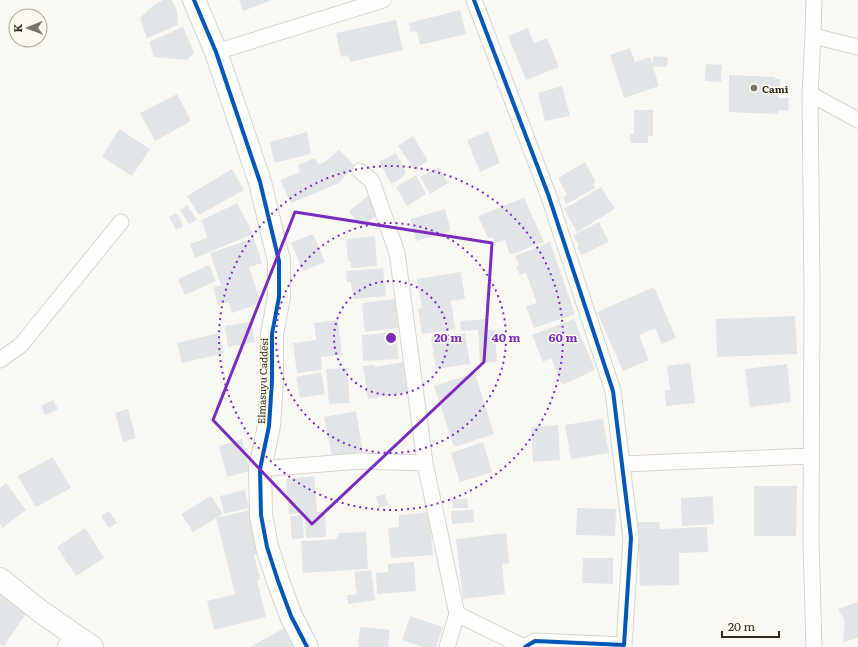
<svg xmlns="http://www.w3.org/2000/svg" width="858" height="647" font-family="Literata,serif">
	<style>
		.building { fill: #e2e5e7 }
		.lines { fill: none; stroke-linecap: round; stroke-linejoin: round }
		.street-casing { stroke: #d7d4cc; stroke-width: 17 }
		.secondary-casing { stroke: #d7d4cc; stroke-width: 24 }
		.street { stroke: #fefefd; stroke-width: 15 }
		.secondary { stroke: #fefefd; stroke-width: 22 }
		.cycleway-casing { stroke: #fefaee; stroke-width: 6 }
		.cycleway { stroke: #0057b8; stroke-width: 4 }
		.marked { fill: none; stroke: #7b2cbf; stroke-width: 3; stroke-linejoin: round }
		.ring { fill: none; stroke: #7b2cbf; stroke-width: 2; stroke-dasharray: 2 4 }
		.poi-dot { fill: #757269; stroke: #fefaee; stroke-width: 1.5 }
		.labels { text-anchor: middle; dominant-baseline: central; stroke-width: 3; stroke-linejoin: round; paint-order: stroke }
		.poi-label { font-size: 10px; font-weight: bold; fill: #2e2a1f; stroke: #fefaee; text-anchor: start }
		.street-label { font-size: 10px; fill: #2e2a1f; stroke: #fefaee }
		.centre { fill: #7b2cbf; stroke: #fefaee; stroke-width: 2 }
		.ring-label { font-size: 12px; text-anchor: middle; font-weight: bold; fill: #7b2cbf; stroke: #fefaee; stroke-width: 3; stroke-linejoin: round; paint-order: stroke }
	</style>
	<rect width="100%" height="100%" fill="#faf8f2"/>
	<!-- building -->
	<path class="building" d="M163,0h9l5,11v4l1,10 -31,13 -7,-20 10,-10z
		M239,0h33l-29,11z
		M460,10l6,24 -46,11 -3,-14 -6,1 -2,-9z
		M396,20l7,30 -53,12 -2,-7 -7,2 -5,-24z
		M183,27l11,26 -7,7 -33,-3 -5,-15z
		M528,28l6,15 13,-5 12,29 -33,13 -18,-44z
		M630,48l5,14 15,-5 9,29 -35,12 -14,-43z
		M653,56l15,1 -1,10 -15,-1z
		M706,64l16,1 -1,17 -16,-1z
		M729,75l46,2v2h5l-1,19h10l-1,13 -9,-1 -1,4 -49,-2z
		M562,86l8,30 -25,5 -7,-28z
		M177,94l14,27 -36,20 -15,-28z
		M634,110h19v26h-5v7h-18v-9h4z
		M119,129l31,20 -18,27 -30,-19z
		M488,131l12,32 -20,9 -13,-32z
		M307,132l4,22 -37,9 -4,-21z
		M413,136l15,25 -14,9 -16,-24z
		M339,150l15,15 -15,18 -48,20 -11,-23 20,-8 -2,-7 17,-7 3,6 7,-2z
		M396,153l10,19 -4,6 -11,6 -12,-22z
		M585,162l11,20 -3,2 2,4 -28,16 -4,-6 4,-3 -9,-17z
		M439,167l9,16 -18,11 -10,-17z
		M232,169l12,21 -45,25 -12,-19z
		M416,175l10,19 -19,12 -11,-19z
		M601,187l14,22 -38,23 -13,-23z
		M368,196l10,18 -17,14 -12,-17z
		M524,198l20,44 -34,13 -5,-15 -10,3 -2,-5h-5l-10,-22z
		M237,203l16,31 -58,24 -5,-14 17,-6 -5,-18z
		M187,205l10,15 -8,4 -9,-14z
		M445,209l6,22 -35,10 -6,-22z
		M176,213l4,5 3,9 -7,2 -7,-12z
		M599,222l10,20 -28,13 -4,-7 2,-2 -6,-11z
		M313,234l12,28 -22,9 -12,-28z
		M375,236l2,30 -26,2v-6l-3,-2 -2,-21z
		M254,238l8,25 -13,4 12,36 -29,10 -4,-11 -10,3 -5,-17 8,-3 -11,-32z
		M550,242l25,72 -41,14 -8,-22 11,-3 -11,-30 -6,2 -4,-8 3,-2 -4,-9z
		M209,265l7,16 -31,14 -7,-16z
		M383,268l3,28 -33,3 -2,-17h-4l-1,-11z
		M461,272l4,27 -14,2 4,28 -33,5 -4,-25 4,-1 -5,-29z
		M654,287l22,51 -14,6 -7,-16 -16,7 10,25 -26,11 -26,-59z
		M395,299l3,29 -33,4 -3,-29z
		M795,316l2,38 -80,3 -1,-38z
		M487,319v11h8l2,32 -17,1 -2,-33 -17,1 -1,-10z
		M574,319l21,51 -33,15 -11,-27 -8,4 -11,-27z
		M338,320l4,35 -21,2 1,13 -25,3 -4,-30 23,-3 -2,-17z
		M251,322l4,20 -27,5 -3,-21z
		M397,332l1,27 -35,2 -1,-26z
		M219,333l5,20 -42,10 -5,-20z
		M465,333l5,31 -34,5 -5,-31z
		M403,362l5,30 -40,7 -5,-33 11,-1v2z
		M690,363l5,40 -29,3 -1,-16h5l-3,-24z
		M787,364l4,38 -41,5 -5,-38z
		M347,368l3,35 -21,1 -3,-35z
		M321,372l4,22 -25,4 -4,-21z
		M475,373l19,61 -40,13 -20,-61z
		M53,400l5,9 -13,6 -4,-9z
		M128,409l8,29 -13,4 -8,-29z
		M356,411l7,41 -31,5 -8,-40z
		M603,419l6,34 -38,6 -6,-34z
		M558,425l2,35 -27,2 -2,-35z
		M242,439l8,32 -23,6 -8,-31z
		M483,442l9,30 -32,10 -9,-29z
		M53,457l18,31 -35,19 -18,-31z
		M314,476l3,36 8,-1 1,26 -20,1 -1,-25 -16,1 -3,-35z
		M6,483l20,27 -24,18 -2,-4v-36z
		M754,486h43l-1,50h-42z
		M245,490l4,18 -25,6 -4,-18z
		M385,494l3,11 -9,3 -3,-11z
		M211,496l12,18 -30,18 -12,-18z
		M713,496l1,28 -32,2 -1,-28z
		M452,499h15l1,9h-15z
		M577,508l39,1 -1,27 -39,-1z
		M253,509l10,43 -9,3 6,24 -3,1 9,37 -52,13 -7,-29 28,-7 -19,-76z
		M473,510l1,12 -22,2 -1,-13z
		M109,511l8,12 -8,5 -8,-12z
		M429,512l4,43 -42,3 -3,-30 11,-1v-12z
		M302,515l2,23 -12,1 -2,-23z
		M638,522h21l1,7 47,-2 1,25 -29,1v32l-39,1z
		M85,528l19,30 -28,18 -19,-29z
		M366,532l2,37 -65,4 -2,-32 35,-2 3,-6z
		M506,533l3,30 -7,1 3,30 -42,5 -7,-60z
		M583,558h30v26l-31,-1z
		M414,562l2,29 -39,3 -1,-21 12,-1v-8z
		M371,570l4,30 -27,4 -1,-9 10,-1 -3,-22z
		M0,593l27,19 -23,34 -4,-2z
		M858,602v36l-15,4 2,-21 -7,-12z
		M410,616l33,11 -7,20h-13l-21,-7z
		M288,626l11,21h-49z
		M360,627l30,3 -2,17h-30z"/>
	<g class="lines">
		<!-- street casing -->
		<g class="street-casing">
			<path id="street" d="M474,0l74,194 65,197 18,147 -7,107 -89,-4 -10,6
				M814,0l-1,36 -3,58 2,197 -1,250 3,106
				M813,36l45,11
				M216,52l167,-52
				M810,94l48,26
				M360,171l12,10 25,72 28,210
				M0,360l21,-15 100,-123
				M622,464l189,-8
				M260,469l100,-8 65,2 32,151 -10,33
				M457,614l67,33
				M65,647l8,-12"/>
		</g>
		<!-- secondary casing -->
		<g class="secondary-casing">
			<path id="secondary" d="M194,0l22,52 44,130 19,79v36l-7,37v47l-3,45 -9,43 1,46 6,32 11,34 13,35 16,31
				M0,579l40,32 52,36"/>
		</g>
		<!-- street -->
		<use href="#street" class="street"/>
		<!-- secondary -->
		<use href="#secondary" class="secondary"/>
		<!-- cycleway casing -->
		<g class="cycleway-casing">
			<path id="cycleway" d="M194,0l22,52 44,130 19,79v36l-7,37v47l-3,45 -9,43 1,46 6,32 11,34 13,35 16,31
				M474,0l74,194 65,197 18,147 -7,107 -89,-4 -10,6"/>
		</g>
		<!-- cycleway -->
		<use href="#cycleway" class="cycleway"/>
	</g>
	<!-- marked area -->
	<path class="marked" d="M295,212l197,31 -8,119 -172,162 -99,-104z"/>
	<!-- distance rings -->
	<g class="ring">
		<circle cx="391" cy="338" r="57"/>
		<circle cx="391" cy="338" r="115"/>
		<circle cx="391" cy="338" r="172"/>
	</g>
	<!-- markers -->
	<circle class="poi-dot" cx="754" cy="88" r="4"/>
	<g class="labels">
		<!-- poi labels -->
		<g class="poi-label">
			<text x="762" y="88">Cami</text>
		</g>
		<!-- street labels -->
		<g class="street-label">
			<text transform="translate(262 381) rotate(-88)">Elmasuyu Caddesi</text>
		</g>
	</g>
	<circle cx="391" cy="338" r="6" class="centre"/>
	<g class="ring-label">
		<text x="448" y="342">20 m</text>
		<text x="506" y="342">40 m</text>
		<text x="563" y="342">60 m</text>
	</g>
	<!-- north arrow -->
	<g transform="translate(28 28) rotate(269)"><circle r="19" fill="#fefaee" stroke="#aba79b"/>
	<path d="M0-3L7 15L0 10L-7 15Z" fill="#757269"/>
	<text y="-6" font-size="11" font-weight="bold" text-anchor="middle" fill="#2e2a1f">K</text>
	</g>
	<!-- scale -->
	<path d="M722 631v6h57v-6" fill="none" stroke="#2e2a1f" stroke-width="2"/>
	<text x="728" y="631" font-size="12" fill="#2e2a1f" stroke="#fefaee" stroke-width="3" paint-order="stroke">20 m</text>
</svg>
